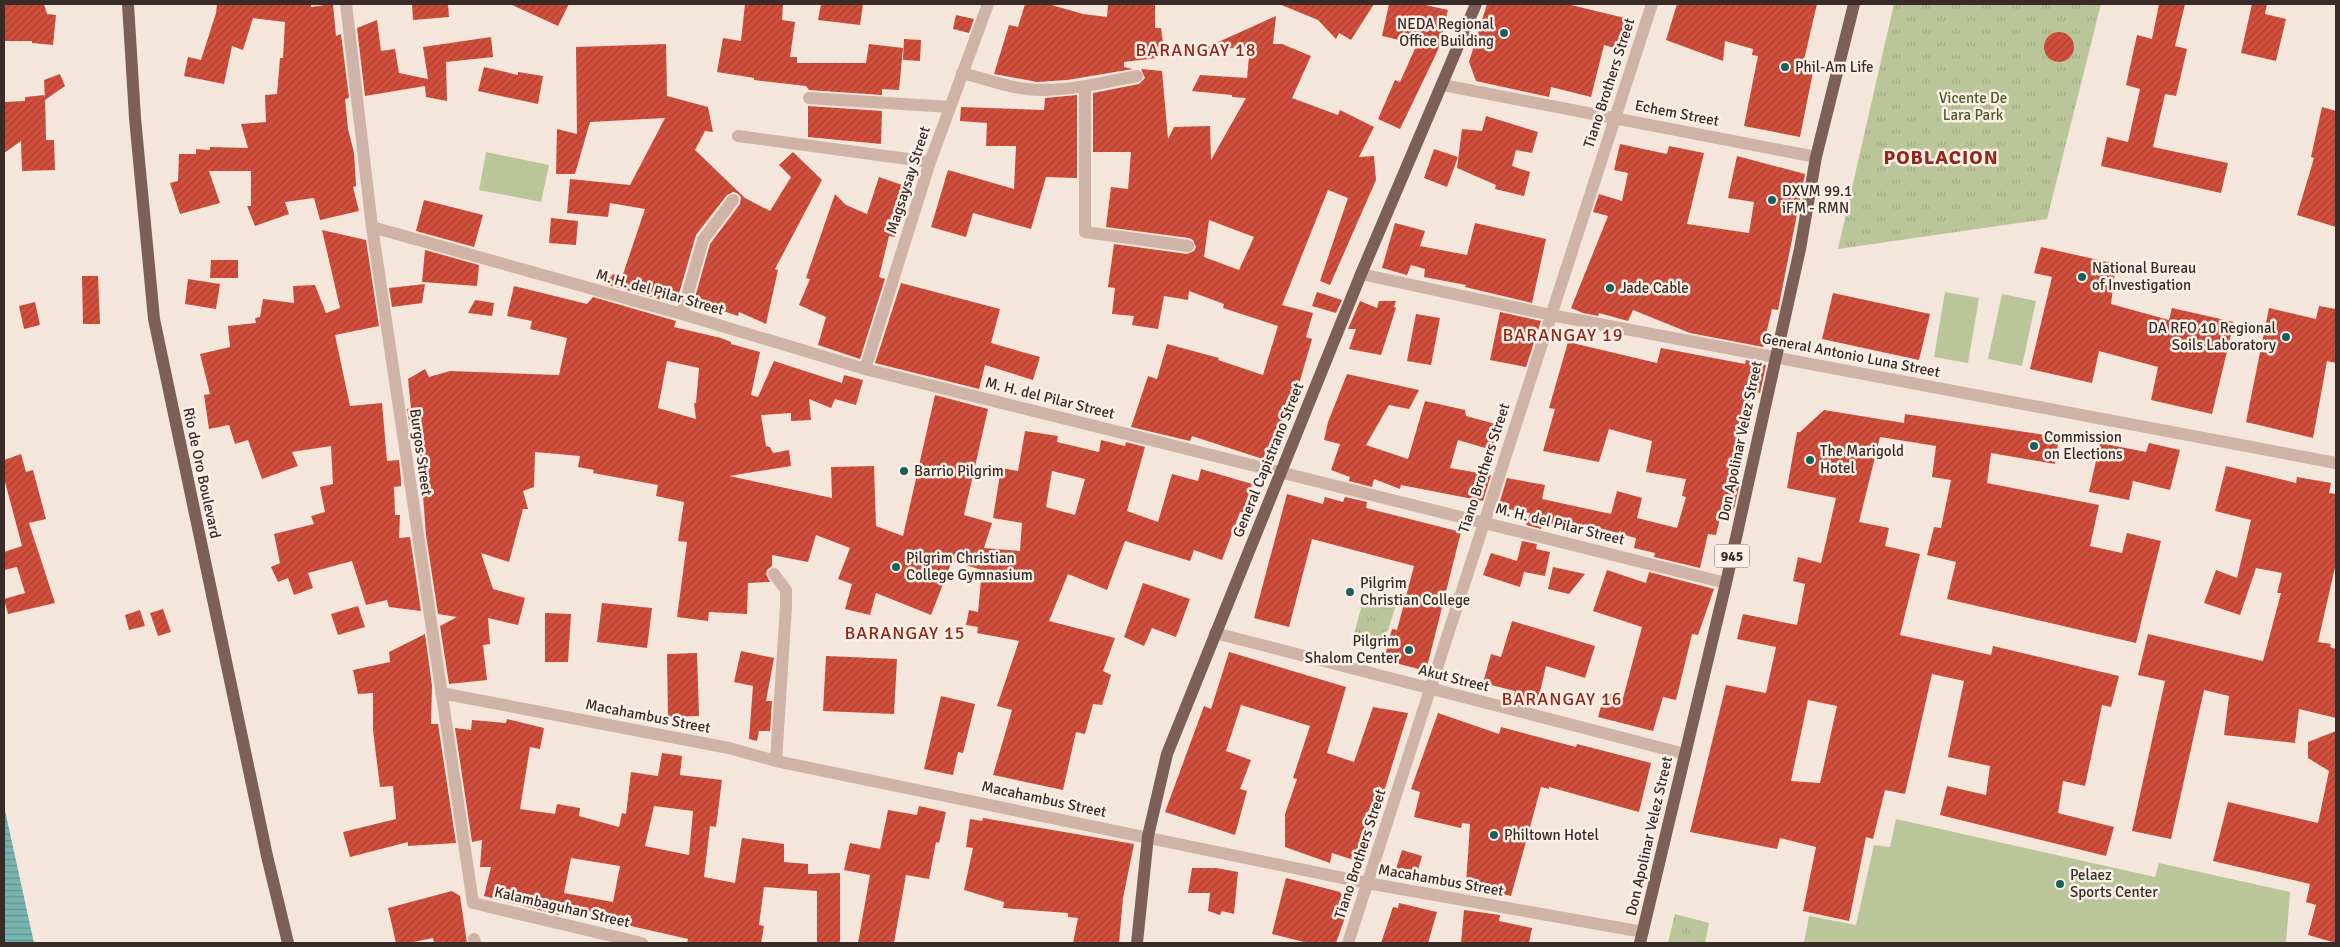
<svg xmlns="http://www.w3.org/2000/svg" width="2340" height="947" font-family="Signika,sans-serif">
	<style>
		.grass { fill: url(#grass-tufts) }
		.garden { fill: #bbc59a }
		.water { fill: url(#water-rules) }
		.building { fill: url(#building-hatch); fill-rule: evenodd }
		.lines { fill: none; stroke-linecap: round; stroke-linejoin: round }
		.minor { stroke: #ceb3a6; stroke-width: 12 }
		.major { stroke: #7c5f57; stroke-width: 12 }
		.poi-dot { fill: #195f5b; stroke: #fbf0e8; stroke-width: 2 }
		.labels { text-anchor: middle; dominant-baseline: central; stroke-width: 5; stroke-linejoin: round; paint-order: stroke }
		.shield { fill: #fbf0e8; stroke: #736661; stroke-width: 1 }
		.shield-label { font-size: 14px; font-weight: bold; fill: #392b27 }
		.poi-label { font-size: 15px; fill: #392b27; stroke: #fbf0e8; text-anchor: start }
		.street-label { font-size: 15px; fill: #392b27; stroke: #fbf0e8 }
		.park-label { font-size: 15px; fill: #4e5a29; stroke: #fbf0e8 }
		.quarter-label { font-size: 18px; letter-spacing: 1px; fill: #902719; stroke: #fbf0e8 }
		.district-label { font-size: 20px; font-weight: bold; letter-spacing: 1px; fill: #902719; stroke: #fbf0e8 }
	</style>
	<defs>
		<pattern id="grass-tufts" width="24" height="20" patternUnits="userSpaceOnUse" patternTransform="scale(1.25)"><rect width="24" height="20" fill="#bbc59a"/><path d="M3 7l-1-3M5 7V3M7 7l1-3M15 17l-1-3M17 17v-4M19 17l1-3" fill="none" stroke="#a2a985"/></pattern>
		<pattern id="water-rules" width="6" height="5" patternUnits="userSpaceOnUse" patternTransform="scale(1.25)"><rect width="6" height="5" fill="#77b4b0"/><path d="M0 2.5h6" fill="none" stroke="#63938f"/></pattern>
		<pattern id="building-hatch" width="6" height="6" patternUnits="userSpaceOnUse" patternTransform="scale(1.25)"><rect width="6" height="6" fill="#d14f3c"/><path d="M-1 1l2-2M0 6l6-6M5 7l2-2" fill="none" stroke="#ab4232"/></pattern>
	</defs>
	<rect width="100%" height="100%" fill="#f4e6db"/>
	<!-- grass -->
	<path class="grass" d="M1894,4h207l-54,215 -209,30z
		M1364,597l32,8 -8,25 -17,16 -18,-8z
		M1675,914l34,9 -4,20h-37z"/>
	<!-- garden -->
	<path class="garden" d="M486,152l63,13 -8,37 -62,-12z
		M1945,292l34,6 -11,65 -34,-6z
		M2002,294l34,7 -14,65 -34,-7z
		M1896,819l259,58 4,-14 131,29 -4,51h-482l5,-27 47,9 18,-80 16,2z"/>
	<!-- water -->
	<path class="water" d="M4,806l30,137h-30z"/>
	<!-- building -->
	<path class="building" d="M4,4h40l3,10 9,1 -3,30 -21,-2v-2h-28z
		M217,4h94v3l22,-3 3,32 5,-2 8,64 -4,1 3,30 6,24 2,33 -3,1 6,24 -39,9 -6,-22 -29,4 4,12 -34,12 -8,-20h4v-35h-42l11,32 -40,11 -10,-31 8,-2 1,-27h17v-5l14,1v-3l38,1 -7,-24 25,-2 -1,-27 12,-1 3,-36h3l2,-36 -32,-4 -10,32 -11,-4 -8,38 -40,-8 4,-19 13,3 15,-47z
		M412,4h36l1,13 -36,3z
		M510,4h59l-11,22z
		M745,4h38l-1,16 13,2 -5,35h7v6h69l3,-19 34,4 -4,42 -17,-1v6l-73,-5 -3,-4 -52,-6v-2l-37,-6 6,-34 18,3z
		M821,4h42l-3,21 -42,-5z
		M1025,4h23l35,10 24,3 1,-13h47v24h6l4,29 -41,5v5l9,2 -66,11 -30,2 -43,-8 15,-49 9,2z
		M1279,4h95l-23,36 -12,-7 -3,6 -18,-19z
		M1389,4h32l27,6 -10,40 -38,79 -22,-10 17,-39 5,2 17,-38 -35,-8z
		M1487,4h80l62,15 -8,31 -17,-5 -13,52 -40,-10 -2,10 -73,-16 -7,-19z
		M1677,4h140l-13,56 11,2 -15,75 -56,-11 14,-70 -6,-1 1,-6 -28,-8 -2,20 -57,-21z
		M2159,4h26l-10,42 12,3 -11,47 -11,-2 -12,53 75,16 -7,30 -120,-27 6,-29 21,5 12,-53 -14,-4 11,-50 15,4z
		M2252,4h15l-2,10 21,5 -10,42 -35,-8z
		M956,15l18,4 -5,14 -16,-4z
		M1276,16l-3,28h9l29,12 -19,42 46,17 2,-5 34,17 -15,30 15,-1 2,24 -46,105 -10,-4 28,-83 -20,-8 -46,115 31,8 -7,24 6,2 -13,45 -4,-1 -26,78 -77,-25 -2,5 -59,-14 17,-51 9,3 10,-35 52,14 -1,2 45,15 15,-49 -55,-18 1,-4 -35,-13 -1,9 -24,-4 -6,33 -26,-4 2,-9 -22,-2 3,-26 -7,-1 6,-43 73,10 7,-3 2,-4 -3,-7 -4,-2 -83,-11 5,-40 17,2 3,-37h-38v-59l46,-9 6,-6 -4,-9 21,2 6,68 6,-12 36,-1 1,34 35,-62 -14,-1v-2l-40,-4 8,-16 47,3 3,-32 -44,5 -1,-3zM1209,220l45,17 -15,33 -35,-13z
		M377,20l4,31 14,-2 4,24 29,6 -5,-32 68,-10 2,20 -47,5 1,39 -21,-4 -1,-11 -60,10 -8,-68z
		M2044 47a15 15 0 1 1 30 0a15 15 0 1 1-30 0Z
		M904,39l17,1 -1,21 -17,-1z
		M666,44l1,52 41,11 5,25 -8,-1 -10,19 50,48 25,13 21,-34 -12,-12 14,-13 29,28 -47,89 3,1 -12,54 -27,-12 -1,4 -44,-15 16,-57 30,-40 1,-7 -4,-4 -4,-1 -6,3 -31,40 -20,69 -71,-20 8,-10 9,3 23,-68 -35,-6 -2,14 -41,-4 3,-34 60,6 35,-67 -75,4 -15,52h-19l1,-45 20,5 -1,-87z
		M484,67l34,8v-3l25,4 -5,28 -60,-13z
		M60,74l5,12 -20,14 -1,-20z
		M45,95l1,45h8l1,30 -33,1 -1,-30 -17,12v-51l21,-1v-4z
		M1077,95v83l-31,-1 -15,52 -58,-16 -7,24 -35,-10 17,-57 66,19 2,-43h-30l1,-23 -27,-2 1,-14 83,3 1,-12z
		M808,106l74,5 -1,33 -73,-7z
		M2322,107l14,4v116l-39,-12 17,-57 -3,-1z
		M1486,116l52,16 -6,21 -16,-3 -4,16 18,6 -6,24 -29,-7 1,-4 -39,-17 5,-39 20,2z
		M1620,144l47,10 2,-8 35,7 -17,71 62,9 5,-31 -26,-4 9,-42 68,18 -27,136 -6,-1 -9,38 -73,-14 -57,-23 -5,11 -29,-8 -1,3 -15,-3 -12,-5 37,-92 -15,-4 6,-18 23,7 6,-28 -14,-3z
		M1434,149l24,8 -11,30 -23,-9z
		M879,177l32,11 -16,49 -6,-1 -10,41 6,2 -25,80 -42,-14 8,-28 -27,-12 11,-26 -4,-1 29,-84 11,11 21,9z
		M424,200l59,15 -9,32 -58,-16z
		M551,218l27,3 -2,24 -27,-2z
		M1395,223l30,8 -5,15 47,9 8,-32 71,16 -14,64 -67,-16 1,-2 -42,-8 1,-8 -14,-4 -4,10 -25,-7z
		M322,230l44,10 13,86 -44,9 15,71 32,-3 5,58 12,-1 2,19v7l-7,1 1,28h5l-1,23 11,-1 11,74 -32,-4 -2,-7 -21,5 -14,-44 -44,12 5,15 -19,7 -6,-17 -10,4 -7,-15 9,-4 -6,-29 40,-10 -3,-8 14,-4 -5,-25 13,-3 -2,-38 -39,6 6,14 -36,13 -14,-39 -13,4 -6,-19 -20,4 -5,-34 6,-1 -10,-40 30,-7 -2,-21 28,-3 -1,-5 5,-1 3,-18 31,4 -1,-17 22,-1 11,28 14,-5z
		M2041,247l75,17 -5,40 58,16 3,-12 62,14 -22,92 -61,-14 7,-33 -59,-16 -7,32 -62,-14 22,-92 -18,-4z
		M425,250l54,15 -2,21 -55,-4z
		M211,260h27v18h-28z
		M82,276h16l2,48h-17z
		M188,279l32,5 -4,25 -31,-5z
		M901,283l99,26 -9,34 49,14 -7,23 -48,-15 -6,24 -104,-26z
		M425,284l-3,19 -30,4 -3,-19z
		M514,286l73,18 6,-7 83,24 -2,6 47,11 10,4v2l29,8 -9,43 7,2 16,-36 68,22 2,-8 19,5 -7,25 -21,-6 -4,9 -22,-9 2,21 -20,1v-8l-30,2 5,31 4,1 3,6 16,-3 2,16 -62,10 103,22 -1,-31 43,-1 2,60 27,10 32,-141 53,14 -24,106 28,8 -8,25 36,3 2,-28 -29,-5 8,-50 17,3 7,-40 33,5 -1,6 42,10 2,-12 24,6 1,-4 19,5 -18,64 31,11 14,-48 26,7 3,-12 51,15 -9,29 -3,-1 -18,48 -28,-10 -4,11 -65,-20 -18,49 -39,-16 -19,47 66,17 -12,33 8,4 -9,30 -9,-1 -8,30 -9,-2 -13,58 -70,-15 19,-65 -15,-4 22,-65 -42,-8 1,-6 -12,-2 3,-15 9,2 4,-42 -30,-9 -21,54 -55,-22 -6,22 -25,-6 7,-25 -14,-5 12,-31 -34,-13 -8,27 -36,-7v11l-5,4 -1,4 4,8 -22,1 -1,31 -38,-2 -1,9 -31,-4 10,-75 -9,-1 6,-39 -28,-6 2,-11 -65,-12 1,-3 -16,-3 2,-11 -45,-4 -1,35 -11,4 5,18h-5l-14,53 -28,-9 12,36 32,9 -7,27 -30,-7 2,26 -7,1 4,35 -38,4 -9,-58 17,-9 -19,-3 -12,-79 -8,-107h-8l-3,-19 4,-1 -3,-29 17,-10 4,8 21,-6 109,4 8,-37 -37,-9 2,-8 -25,-5zM667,361l32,7 -3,35h-2l2,16 -38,-11zM1052,471l33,8 -10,36 -29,-8z
		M1317,292l25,8 -6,13 -24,-7z
		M1833,293l97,21 -11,46 -97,-21z
		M475,300l19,3 -2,13 -24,-3z
		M1360,301l17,7 2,-7h17l-2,6 2,1 -15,47 -32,-6 7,-20h-8z
		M35,302l5,23 -16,4 -5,-23z
		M2319,306l17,3v54l-9,-2 -14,77 -67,-16 23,-114 47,11z
		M1500,312l41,9 -15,46 -36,-7z
		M1416,314l24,4 -9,47 -24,-4z
		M1568,342l89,21 4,-15 84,16 1,-4 20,5 -6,28 -8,-2 -23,88 11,3 -6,27 -11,-3 -7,29 -8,-1 -8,34 -46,-11 1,-4 -21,-5 2,-10 -16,-4 1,-4 -3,3 -34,-9 -2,7 -39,-9 -2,7 -15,-4 4,-12 -22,-4 1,-4 -10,-1 8,-26 38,7 -3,14 69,15 6,-23 25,7 -5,20 40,10 9,-31 -4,-1 4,-17 -40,-7 6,-31 -43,-12 -10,33 -56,-11 12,-42 -6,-1z
		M1347,374l72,16 -10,19 -20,-4 -23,40 42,14 17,-58 40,9 1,6 37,10 -11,24 -34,-10 -8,28 41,7 -8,26 -82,-16 -1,4 -26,-10 -2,8 -23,-6 1,-4 -19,-7 9,-26 -16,-4 4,-18z
		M1824,410l80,13 1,-9 154,23 -4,27 -64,-11 -4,30 112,22 -9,41 32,7 5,-20 34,8 -25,102 -189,-44 9,-37 -29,-7 7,-28 7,1 10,-48 -19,-3 4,-31 -56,-9 -21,85 30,6 -4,18 35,8 -20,81 91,20 2,-9 126,30 -8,31 -9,-2 -17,81 -22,-5 -5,32 56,14 -8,29 -166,-41 7,-29 39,9 4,-29 -42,-9 16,-76 -32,-7 -27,120 -20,-4 -12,49 -7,-2 -17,84 -46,-10 13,-64 -36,-9 -3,11 -87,-17 36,-147 40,8 10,-46 -39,-8 6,-25 54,11 8,-41 -12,-3 5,-24 23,6 15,-65 -49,-10 10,-56h3zM1808,700l29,6 -17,77 -29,-2z
		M2100,443l46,9 3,-9 31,7 -10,40 -37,-9 -4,19 -40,-8z
		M21,454l5,18 7,-2 13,49 -17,4 26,80 -47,11 -4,-15 21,-6 -8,-26 -13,3v-18l18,-6 -18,-68v-18z
		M2226,466l70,17 1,-6 34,6 -2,10 7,1v69l-18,79 13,2 -1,3 6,2v69l-37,-9 -4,34 -71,-8 5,-39 -25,-6 -33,149 -39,-8 33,-150 -27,-6 10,-41 115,27 18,-68h-4l5,-20 -26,-5 -16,47 -36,-12 12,-33 21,8 14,-58 -36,-9z
		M1287,494l36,10 2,-7 18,5 2,-5 22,5 -1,6 95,24 -35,139 -42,-11 8,-31 5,1 17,-64 -102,-27 -23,88 -35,-9z
		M1522,541l15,3 -1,5 14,3 -5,24 -21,-4 -4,15 -37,-12 8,-22 26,8z
		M1553,567l32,7 -16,20 -21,-5z
		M1607,570l39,13 3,-11 65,17 -16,46 -6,-1 -16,66 -13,-3 -10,34 -55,-14 7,-24 18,5 19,-71 -49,-16z
		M1143,583l47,16 -14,38 -24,-9 -8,18 -20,-9z
		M602,603l50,5 -5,40 -50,-6z
		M358,606l7,21 -27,8 -7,-21z
		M163,609l8,23 -13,4 -8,-23z
		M140,610l5,16 -16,4 -4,-15z
		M545,613l26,1 -3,48h-23z
		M1512,621l83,25 -10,32 -39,-12 -9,39 -24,-6 2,-8 -32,-8 8,-29 10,3z
		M425,634l7,52 -1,38h7l18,119 -48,3v-4l-58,15 -7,-25 53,-13 -3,-33 -13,1 -7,-57v-37l-15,1 -5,-24 37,-8 -1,-10z
		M741,651l33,7 -8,43h6l-2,30h-11l-2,10 -8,-2 4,-53 -19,-4z
		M1229,652l117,35 -19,66 27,9 19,-55 35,6 -28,92 -3,-1 -20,57 -25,-8 -2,10 -45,-16v-33l12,-35 -4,-1 17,-52 -69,-21 -15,46 25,9 -11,29 7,2 -12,44 -70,-23 39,-106 7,3z
		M697,653l2,63 -31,1 -1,-63z
		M826,656l71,3 -3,55 -71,-3z
		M941,696l34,8 -12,49 -5,-1 -5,23 -29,-6z
		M1438,713l61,21 2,-7 75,20 1,-3 74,19 -12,49 -90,-25v2l-8,-2 -30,109 -45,-11 4,-61 -8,-1 -1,5 -47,-11 6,-25 -9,-3z
		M507,719l37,9 -4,21 -10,-2 -10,62 35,5 2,-10 23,4 -1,8 40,11 3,-14 4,1 5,-42 27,4 4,-23 20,3 -2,19 42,5 -6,47 -6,-1 -6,51 31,6 7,-45 42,6v18l24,2v10l32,-1v70h-23v-52l-53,-4 -5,38 5,1 -3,17h-74l1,-4 -79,-18 2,-5 -50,-9 -2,8 -75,-19 7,-29h-11l2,-27 -10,2 -17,-114 16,2 1,-10 34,3zM654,806l39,5 -4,44 -44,-9zM571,858l49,8 -7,36 -49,-9z
		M2336,731v212l-28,-8 8,-30 -10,-3 4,-18 -97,-23 15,-59 90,21 11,-52 -21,-13v-16z
		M919,806l27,6 -7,31 -3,-1 -7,37 -23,-4 -12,68h-36l12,-68 -26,-5 6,-27 30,6 8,-39 29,5z
		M983,818l151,26 -11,54 -4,45h-46l5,-25 -10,-1v-4l-65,-5 1,-6 -40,-12 9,-42 -7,-1 4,-28 12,2z
		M1402,850l20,6 -6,21 -21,-5z
		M1192,868h24l22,4 -4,42 -12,-3 -2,4 -12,-4 2,-18h-22z
		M1286,878l54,14 9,14 -13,37h-28l-36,-9z
		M452,891l8,5 7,47h-33l-1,-5 -24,5h-13l-8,-35z
		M1399,903l38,9 -9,31h-47l12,-36 5,1z
		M1464,910l36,5 -1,6 33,7 -3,15h-68z"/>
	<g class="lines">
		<!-- minor -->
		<path class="minor" d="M346,4l26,223 101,676 169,40
			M962,73c21,5 43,14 64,16 37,4 75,-6 111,-13
			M1443,85l373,72
			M1085,86v146l103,14
			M809,98l141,9
			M738,136l192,26
			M372,227l310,87 183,55 861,214
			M1361,274l190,41 785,148
			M682,314l21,-74 30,-40
			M865,369l65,-207 58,-158
			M774,574l12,16v16l-10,155
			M1215,633l470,121
			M441,693l288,55 47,13 591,122 276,49
			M474,939l1,4
			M1348,943l304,-939"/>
		<!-- major -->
		<path class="major" d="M128,4l7,114 19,201 113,537 21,87
			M1137,943l11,-107 19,-82 194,-480 115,-270
			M1640,943l86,-360 74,-334 16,-92 38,-153"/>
	</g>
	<!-- markers -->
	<g class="poi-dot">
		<circle cx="1504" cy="33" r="5"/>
		<circle cx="1785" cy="67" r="5"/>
		<circle cx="1772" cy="200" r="5"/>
		<circle cx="2082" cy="277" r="5"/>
		<circle cx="1610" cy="288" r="5"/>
		<circle cx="2286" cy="337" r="5"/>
		<circle cx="2034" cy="446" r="5"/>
		<circle cx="1810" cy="460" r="5"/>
		<circle cx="904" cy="471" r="5"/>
		<circle cx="896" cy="567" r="5"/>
		<circle cx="1350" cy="592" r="5"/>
		<circle cx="1409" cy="650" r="5"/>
		<circle cx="1494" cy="835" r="5"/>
		<circle cx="2060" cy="884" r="5"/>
	</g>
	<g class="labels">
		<!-- shield labels -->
		<rect class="shield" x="1714.5" y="544.5" width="35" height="23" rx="4"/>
		<g class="shield-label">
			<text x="1732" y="556">945</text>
		</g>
		<!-- poi labels -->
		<g class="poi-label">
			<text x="1494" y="24" text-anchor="end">NEDA Regional<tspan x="1494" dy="17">Office Building</tspan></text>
			<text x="1795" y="67">Phil-Am Life</text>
			<text x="1782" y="191">DXVM 99.1<tspan x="1782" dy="17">iFM - RMN</tspan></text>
			<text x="2092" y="268">National Bureau<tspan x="2092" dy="17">of Investigation</tspan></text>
			<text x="1620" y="288">Jade Cable</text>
			<text x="2276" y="328" text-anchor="end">DA RFO 10 Regional<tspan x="2276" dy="17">Soils Laboratory</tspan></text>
			<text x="2044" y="437">Commission<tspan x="2044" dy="17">on Elections</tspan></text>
			<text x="1820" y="451">The Marigold<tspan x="1820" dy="17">Hotel</tspan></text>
			<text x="914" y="471">Barrio Pilgrim</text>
			<text x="906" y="558">Pilgrim Christian<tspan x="906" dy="17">College Gymnasium</tspan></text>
			<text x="1360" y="583">Pilgrim<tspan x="1360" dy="17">Christian College</tspan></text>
			<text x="1399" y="641" text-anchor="end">Pilgrim<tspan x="1399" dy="17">Shalom Center</tspan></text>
			<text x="1504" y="835">Philtown Hotel</text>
			<text x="2070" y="875">Pelaez<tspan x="2070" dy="17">Sports Center</tspan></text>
		</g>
		<!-- street labels -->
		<g class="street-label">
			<text transform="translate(1609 83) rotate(-72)">Tiano Brothers Street</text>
			<text transform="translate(1677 113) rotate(11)">Echem Street</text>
			<text transform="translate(908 180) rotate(-72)">Magsaysay Street</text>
			<text transform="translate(660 292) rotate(16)">M. H. del Pilar Street</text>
			<text transform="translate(1851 355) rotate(11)">General Antonio Luna Street</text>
			<text transform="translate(1050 398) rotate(14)">M. H. del Pilar Street</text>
			<text transform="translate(1740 441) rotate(-78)">Don Apolinar Velez Street</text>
			<text transform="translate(421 452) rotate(82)">Burgos Street</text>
			<text transform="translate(1268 460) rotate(-68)">General Capistrano Street</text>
			<text transform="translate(1484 468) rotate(-72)">Tiano Brothers Street</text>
			<text transform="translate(202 473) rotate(78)">Rio de Oro Boulevard</text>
			<text transform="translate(1560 524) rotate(14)">M. H. del Pilar Street</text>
			<text transform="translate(1454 678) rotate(14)">Akut Street</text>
			<text transform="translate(648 716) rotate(11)">Macahambus Street</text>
			<text transform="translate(1044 799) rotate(12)">Macahambus Street</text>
			<text transform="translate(1649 836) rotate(-77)">Don Apolinar Velez Street</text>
			<text transform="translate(1360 854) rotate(-72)">Tiano Brothers Street</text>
			<text transform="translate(1441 880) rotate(10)">Macahambus Street</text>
			<text transform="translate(562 907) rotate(13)">Kalambaguhan Street</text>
		</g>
		<!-- park labels -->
		<g class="park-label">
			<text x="1973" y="98">Vicente De<tspan x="1973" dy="17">Lara Park</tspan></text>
		</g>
		<!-- quarter labels -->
		<g class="quarter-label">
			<text x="1196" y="50">BARANGAY 18</text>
			<text x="1563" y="335">BARANGAY 19</text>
			<text x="905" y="633">BARANGAY 15</text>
			<text x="1562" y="699">BARANGAY 16</text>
		</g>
		<!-- district labels -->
		<g class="district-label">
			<text x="1941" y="157">POBLACION</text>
		</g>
	</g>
	<!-- border -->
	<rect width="2340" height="947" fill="none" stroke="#392b27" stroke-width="10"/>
</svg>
